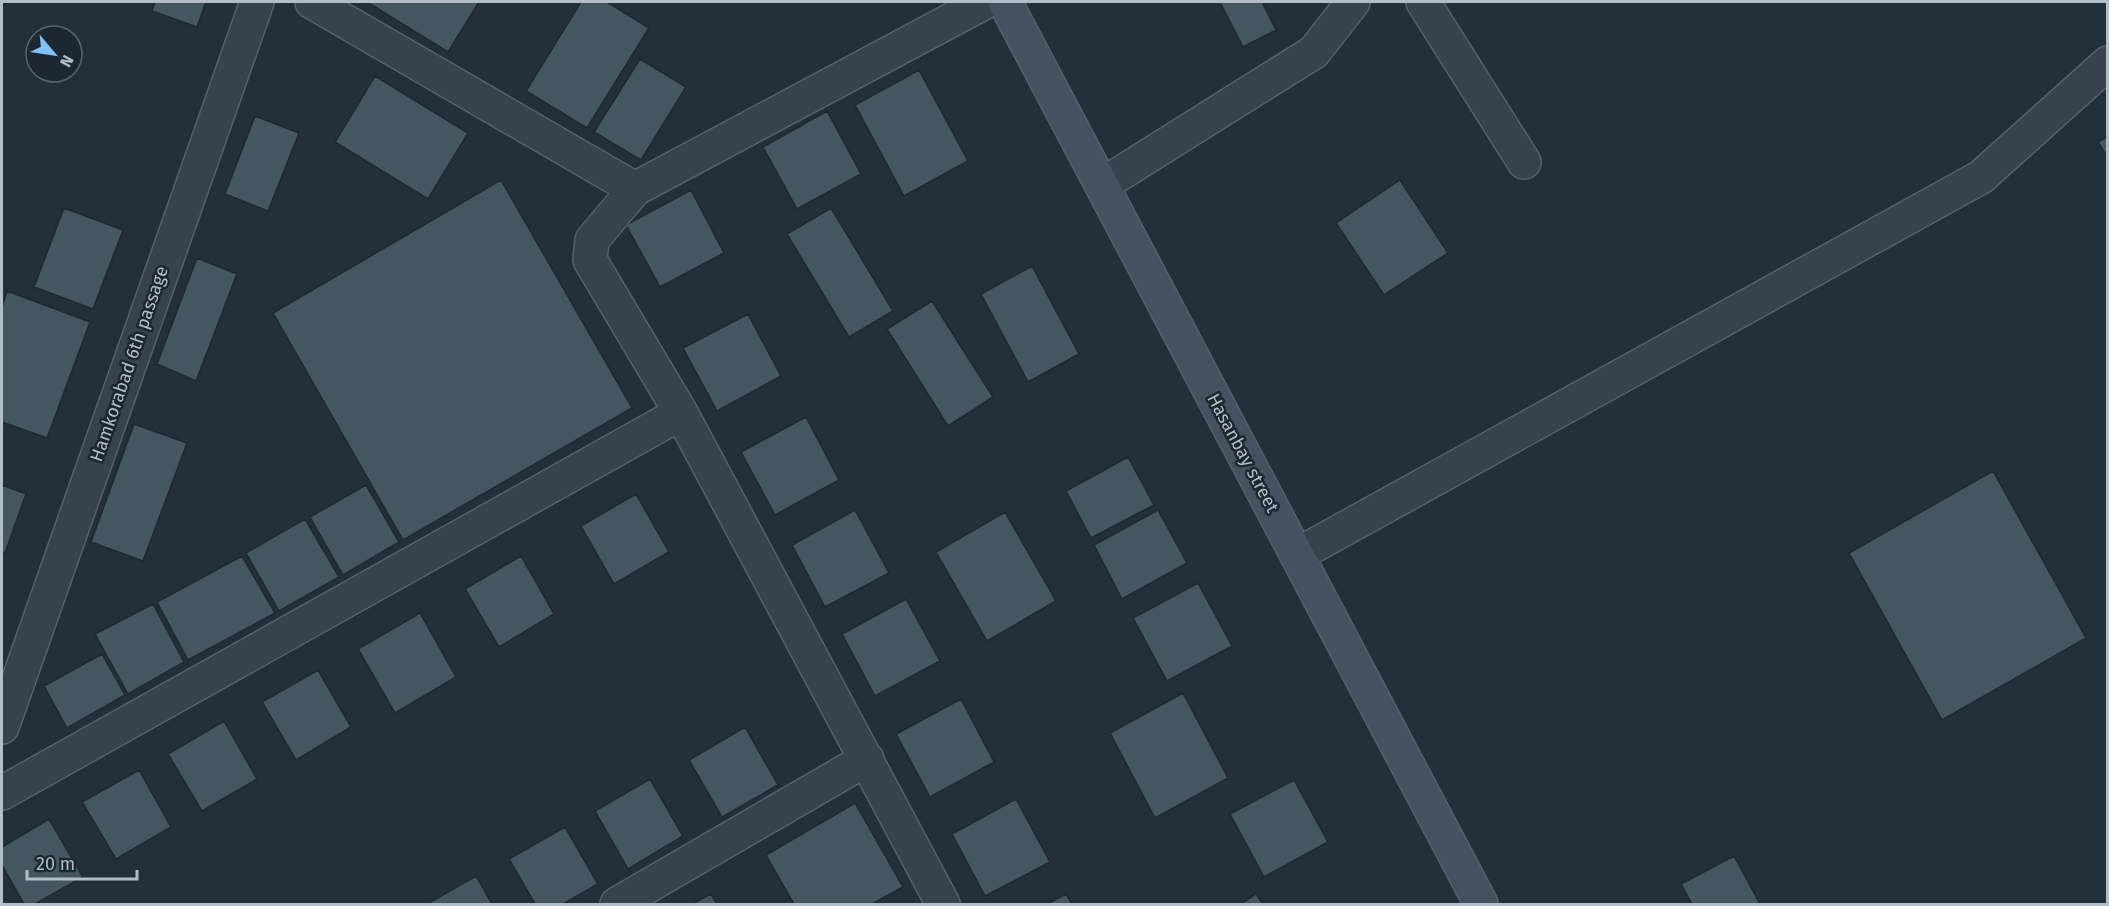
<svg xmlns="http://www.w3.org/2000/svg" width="2109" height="906" font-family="'Fira Sans',sans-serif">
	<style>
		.building { fill: #455663; stroke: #1d2933; stroke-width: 1.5 }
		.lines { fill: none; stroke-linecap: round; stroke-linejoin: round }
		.street-casing { stroke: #54606a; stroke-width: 36 }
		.secondary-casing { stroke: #54606a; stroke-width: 36 }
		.street { stroke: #36424d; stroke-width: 33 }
		.secondary { stroke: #435160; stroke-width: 33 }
		.labels { text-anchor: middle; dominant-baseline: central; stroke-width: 5; stroke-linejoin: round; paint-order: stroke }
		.street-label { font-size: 18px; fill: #b1bdc8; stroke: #1b2731 }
	</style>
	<rect width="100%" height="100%" fill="#22303c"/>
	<!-- building -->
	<path class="building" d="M155,2h51l-9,25 -45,-16z
		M367,2h112l-31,50z
		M581,2h26l42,26 -62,100 -61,-37z
		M1220,2h42l14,28 -33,17z
		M640,59l46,28 -45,73 -47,-28z
		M919,70l49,91 -64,35 -49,-91z
		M375,76l93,57 -40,66 -93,-57z
		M827,111l34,63 -64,35 -34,-62z
		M255,116l44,17 -31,78 -43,-17z
		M2108,136v22l-10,-16z
		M501,180l131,228 -229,132 -130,-227z
		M1400,180l48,73 -64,42 -48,-72z
		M691,190l33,63 -64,34 -34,-62z
		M64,208l59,22 -30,79 -59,-22z
		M831,208l62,103 -44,26 -62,-103z
		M197,258l40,16 -41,107 -39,-17z
		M1032,266l47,88 -51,28 -47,-88z
		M7,291l83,31 -43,116 -45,-16v-115z
		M932,301l61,96 -45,29 -61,-97z
		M748,314l33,62 -64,35 -34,-63z
		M806,417l33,63 -64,35 -34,-63z
		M134,424l53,19 -44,118 -52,-19z
		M1128,457l26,48 -63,33 -25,-47z
		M1993,471l93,167 -144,82 -93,-167z
		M2,485l24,9 -21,59 -3,-1z
		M366,485l33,57 -56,33 -33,-58z
		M636,494l33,58 -55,32 -33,-58z
		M855,510l34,63 -64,34 -33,-62z
		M1158,510l29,53 -65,36 -28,-54z
		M1005,512l51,89 -69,40 -51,-89z
		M305,519l34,58 -60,34 -33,-58z
		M242,556l33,57 -87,47 -31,-58z
		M521,556l33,58 -55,33 -34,-58z
		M1198,583l34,63 -65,35 -34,-63z
		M906,599l34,62 -65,35 -33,-62z
		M153,604l31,58 -56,32 -33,-60z
		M420,613l36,64 -61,36 -37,-64z
		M102,654l23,41 -58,33 -23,-42z
		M318,670l33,57 -55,33 -34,-58z
		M1183,693l45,85 -73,40 -45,-85z
		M961,699l33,63 -64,35 -34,-63z
		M224,721l33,58 -55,32 -34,-57z
		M745,727l33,58 -56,32 -33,-57z
		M139,770l32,57 -55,32 -34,-57z
		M650,779l33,57 -55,33 -33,-58z
		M1294,780l34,62 -64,35 -34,-63z
		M1016,799l34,63 -65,34 -33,-62z
		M855,803l48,84 -31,17h-78l-28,-49z
		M49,819l34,58 -48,27h-11l-22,-39v-18z
		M565,827l33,57 -35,20h-28l-26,-45z
		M1734,856l26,48h-68l-11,-20z
		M476,876l16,28h-65z
		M711,894l6,10h-25z
		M1066,894l6,10h-25z
		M1256,894l7,10h-22z"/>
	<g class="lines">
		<!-- street casing -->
		<g class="street-casing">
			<path id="street" d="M312,2l323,187
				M1423,2l101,160
				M1102,185l212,-133 39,-50
				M1297,555l684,-378 127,-114
				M2,727l255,-725
				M2,793l679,-380
				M617,904l250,-145
				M943,904l-262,-491 -91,-153 2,-20 43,-51 350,-187"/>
		</g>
		<!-- secondary casing -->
		<g class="secondary-casing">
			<path id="secondary" d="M1005,2l476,902"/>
		</g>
		<!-- street -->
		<use href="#street" class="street"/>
		<!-- secondary -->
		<use href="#secondary" class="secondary"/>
	</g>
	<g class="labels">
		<!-- street labels -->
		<g class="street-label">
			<text transform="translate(129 364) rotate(-71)">Hamkorabad 6th passage</text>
			<text transform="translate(1243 453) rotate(62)">Hasanbay street</text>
		</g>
	</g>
	<!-- border -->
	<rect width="2109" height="906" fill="none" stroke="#b1bdc8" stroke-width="6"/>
	<!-- north arrow -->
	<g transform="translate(54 54) rotate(119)"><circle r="28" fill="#1b2731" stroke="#57636d" stroke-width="1.5"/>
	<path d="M0-4.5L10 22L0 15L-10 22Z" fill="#82c0fc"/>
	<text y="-9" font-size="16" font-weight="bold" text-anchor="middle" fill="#b1bdc8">N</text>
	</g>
	<!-- scale -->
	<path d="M27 870v9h110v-9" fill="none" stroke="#b1bdc8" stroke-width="3"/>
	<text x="36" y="870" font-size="18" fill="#b1bdc8" stroke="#1b2731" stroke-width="4.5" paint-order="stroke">20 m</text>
</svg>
